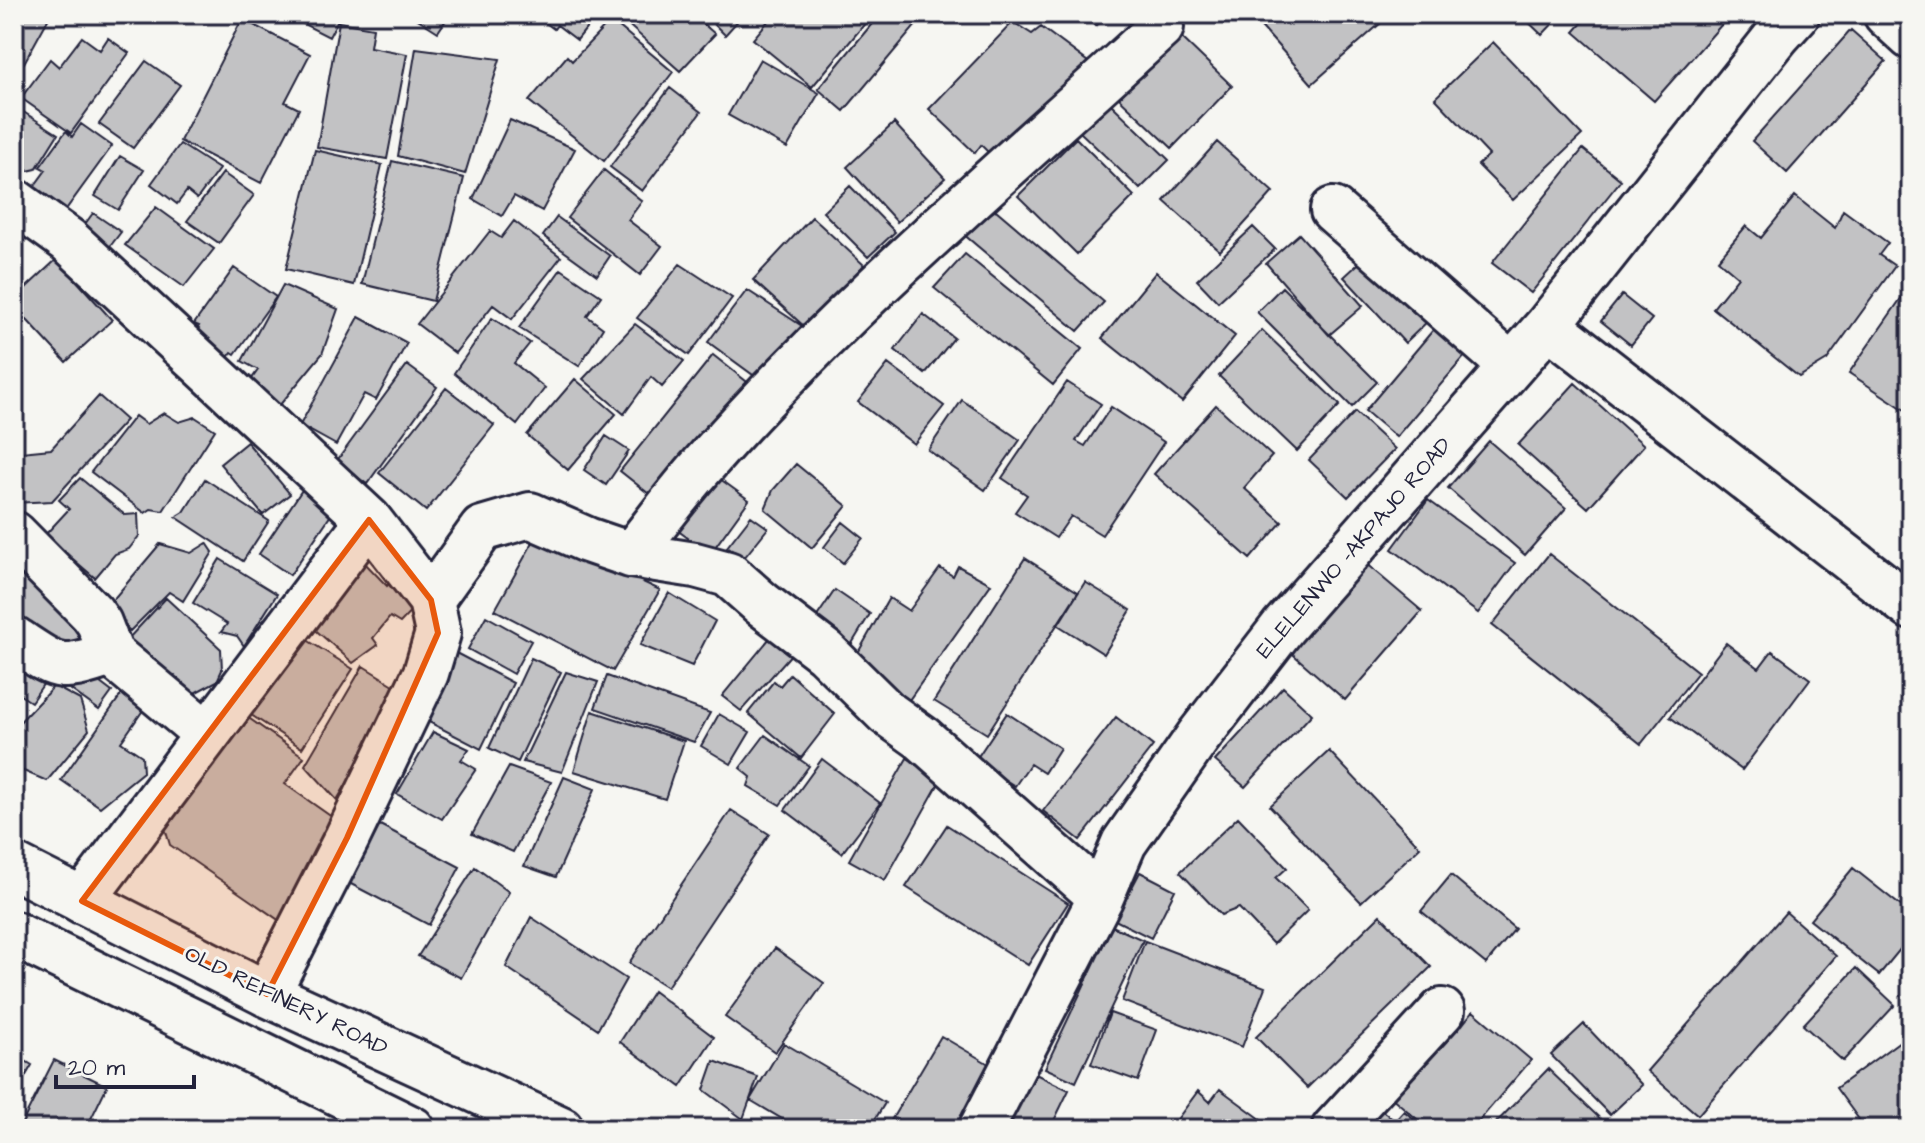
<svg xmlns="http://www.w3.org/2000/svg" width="1925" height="1143" font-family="'Architects Daughter',sans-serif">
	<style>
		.building { fill: #c2c2c4; stroke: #22223b; stroke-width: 2 }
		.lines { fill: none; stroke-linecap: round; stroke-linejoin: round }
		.minor-casing { stroke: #22223b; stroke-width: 50 }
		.major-casing { stroke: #22223b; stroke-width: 50 }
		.minor { stroke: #f6f6f2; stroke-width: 44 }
		.major { stroke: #f6f6f2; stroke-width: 44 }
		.marked { fill: #e8590c; fill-opacity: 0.2; stroke: #e8590c; stroke-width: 6; stroke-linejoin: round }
		.labels { text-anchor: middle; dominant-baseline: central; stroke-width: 6; stroke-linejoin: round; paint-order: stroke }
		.street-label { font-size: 22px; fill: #22223b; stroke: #f6f6f2 }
	</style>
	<rect width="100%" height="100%" fill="#f6f6f2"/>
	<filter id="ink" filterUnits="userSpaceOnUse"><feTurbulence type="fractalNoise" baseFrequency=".0125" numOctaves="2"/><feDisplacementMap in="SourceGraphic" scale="16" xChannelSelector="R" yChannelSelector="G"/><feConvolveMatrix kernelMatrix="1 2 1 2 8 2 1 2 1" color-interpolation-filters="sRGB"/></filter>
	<g filter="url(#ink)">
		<!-- building -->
		<path class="building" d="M14,14h37l-27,49 -10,-5z
			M284,14h57l-12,23z
			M410,14h40l-12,18z
			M534,14h64l-21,26 -20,-15 -3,4z
			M630,14h62l23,20 -35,37 -56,-50z
			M704,14h40l-19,21z
			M774,14h99l-61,73 -59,-48z
			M880,14h25l12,10 -73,87 -26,-22z
			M1085,14h24l-13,12z
			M1264,14h127l-79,70 -56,-63z
			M1520,14h42l-20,21z
			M1590,14h141l-77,87 -80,-69z
			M242,19l68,35 -25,48 14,7 -38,74 -81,-42z
			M611,20l62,52 -69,89 -75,-60 38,-45 5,5z
			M339,22l34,6 -3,19 37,7 -20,105 -70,-12z
			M1013,22l19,12 9,-7 47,35 -91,99 -16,-16 -6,8 -46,-44z
			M1851,30l35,31 -99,112 -35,-32z
			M1179,35l53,51 -60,62 -53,-50z
			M82,37l18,13 8,-12 21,15 -58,80 -50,-35 29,-39 9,8z
			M1493,42l89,93 -69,65 -35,-35 11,-10 -54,-57z
			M416,48l84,11 -35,115 -67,-18z
			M760,59l59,34 -32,55 -59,-33z
			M146,61l34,24 -47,63 -34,-24z
			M670,88l31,24 -59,79 -32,-24z
			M1109,102l60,58 -29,29 -60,-57z
			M14,106l44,28 -22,35 -17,4 -5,8z
			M510,120l65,29 -33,62 -28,-15 -12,20 -29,-17z
			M894,123l51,55 -48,44 -50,-55z
			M81,124l31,22 -53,73 -32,-23 19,-26 -6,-3 26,-36 6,6z
			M1076,138l58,58 -57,58 -59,-58z
			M1217,142l56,50 -53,59 -56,-50z
			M180,144l39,25 -22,30 -10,-8 -10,13 -26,-20z
			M1583,149l38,31 -90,113 -39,-30z
			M315,150l67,15 -28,120 -68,-16z
			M120,156l24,14 -26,40 -23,-14z
			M392,161l72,17 -31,123 -71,-17z
			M604,170l38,31 -14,19 34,26 -22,29 -73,-57z
			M223,173l31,22 -35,48 -32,-22z
			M850,186l45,46 -27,25 -45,-45z
			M1795,196l40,32 8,-18 45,33 -9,12 16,11 -68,94 -28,17 -86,-69 25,-31 -20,-17 28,-34 15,12z
			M156,207l58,42 -30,38 -59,-42z
			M996,210l108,92 -26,29 -116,-98z
			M93,213l28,19 -19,25 -27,-19z
			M557,217l53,39 -13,19 -54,-39z
			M812,217l52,48 -58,63 -53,-48z
			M514,221l47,36 -49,62 -19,-14 -38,48 -38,-29 73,-93 11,7z
			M1253,227l22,22 -57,53 -21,-22z
			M1299,234l64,72 -34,29 -63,-72z
			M1370,253l60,66 -25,24 -61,-66z
			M965,254l117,95 -29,36 -119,-97z
			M57,259l55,61 -46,42 -52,-56v-7z
			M680,264l52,34 -43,57 -52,-37z
			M234,268l42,29 -41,57 -3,-2 -9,12 -34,-24 10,-14 -5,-2z
			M561,269l40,27 -14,20 16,12 -24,38 -60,-38z
			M1156,272l79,64 -53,66 -80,-64z
			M283,285l55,24 -16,45 -48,58 -28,-25 12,-17 -16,-9z
			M1282,287l95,95 -25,25 -95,-95z
			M1909,287l2,2v125l-62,-41z
			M747,290l55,36 -42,54 -52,-38z
			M1622,295l30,24 -21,26 -30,-24z
			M923,314l31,24 -29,36 -30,-24z
			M359,317l48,26 -31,57 -12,-6 -28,51 -36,-20z
			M492,318l38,25 -16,20 31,25 -28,37 -63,-52z
			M635,324l49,37 -22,26 -11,-10 -27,37 -41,-35z
			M1434,329l32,26 -70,82 -31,-26z
			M1262,330l78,75 -43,46 -78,-75z
			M713,355l43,34 -93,116 -43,-34z
			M888,364l56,42 -30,38 -56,-42z
			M407,365l30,22 -70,97 -31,-22z
			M575,379l41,35 -48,56 -41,-35z
			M1067,382l34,22 -25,37 9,5 26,-39 53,35 -62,93 -31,-19 -15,22 -41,-26 12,-17 -25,-17z
			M1575,383l69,62 -56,63 -70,-63z
			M446,388l48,37 -68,86 -47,-38z
			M99,396l27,24 -74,81 -38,2v-57l7,6 30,-3z
			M962,400l58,40 -35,50 -57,-40z
			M1216,405l56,51 -28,32 38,34 -32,37 -96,-85z
			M1355,412l40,37 -47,48 -39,-37z
			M164,413l15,9 16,-5 20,13 -52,81 -12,-2 -6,4 -54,-41 44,-56 11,8z
			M606,436l23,15 -23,34 -22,-15z
			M1489,441l77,67 -41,47 -77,-67z
			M247,442l43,52 -27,21 -43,-51z
			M796,464l51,42 -35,42 -47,-39 8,-19z
			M716,476l33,24 -39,54 -33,-24z
			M80,478l45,37 13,-1 1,22 -10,13 -14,5 -20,24 -50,-43 24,-26 -10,-9z
			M205,479l64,42 -26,40 -67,-44 8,-5z
			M306,484l31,22 -47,69 -31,-21z
			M1428,500l87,63 -37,50 -86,-64z
			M751,516l17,12 -24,30 -17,-11z
			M843,522l20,16 -20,25 -19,-16z
			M14,530l91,84 -33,45 -58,-37z
			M538,533l122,57 -47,81 -118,-61z
			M207,543l6,9 -30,49 -14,-9 -39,39 -16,-16 -3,-13 49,-58 31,9z
			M1549,554l149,118 -57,72 -149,-119z
			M1025,558l53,34 -91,142 -53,-33z
			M220,559l57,35 -33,52 -7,-10 -16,-4 6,-8 -34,-21z
			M362,560l25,26 9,-9 25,24 -21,22 -10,-6 -17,21 5,7 -25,18 -50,-44z
			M1364,562l58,49 -77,89 -58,-51z
			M958,566l33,18 -82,116 -54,-42 34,-60 20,13 31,-43 13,8z
			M1085,582l46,28 -27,44 -46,-29z
			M835,590l35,24 -22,36 -34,-29z
			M669,593l46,28 -23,45 -52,-21z
			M166,598l55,51 1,21 -5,11 -28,15 -62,-56z
			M486,616l45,25 -18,33 -45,-25z
			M296,633l57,36 -51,79 -57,-37z
			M774,633l20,18 -53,60 -19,-15z
			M14,640l41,27 -24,35 -17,-11z
			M1726,643l33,25 13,-17 38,28 -68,91 -72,-53z
			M454,652l59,31 -32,66 -54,-28 18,-36 -6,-3z
			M531,658l30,14 -43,90 -29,-14z
			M70,660l42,32 -13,18 -43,-31z
			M363,666l39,24 -65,110 -32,-35z
			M566,672l32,10 -36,90 -39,-10z
			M790,674l45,40 -34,44 -53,-45 26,-32 6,5z
			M607,676l103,37 -16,29 -99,-34z
			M54,686l26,14 9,30 -42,51 -33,-14v-39z
			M1283,687l29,27 -67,73 -30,-26z
			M126,688l22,15 -27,39 21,14 1,16 -43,35 -39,-27z
			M592,711l92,30 -19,58 -91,-28z
			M240,712l64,45 -19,27 61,43 -66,94 -110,-76 -7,-23z
			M1007,713l53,35 -16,25 -14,-9 -15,22 -40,-25z
			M719,714l31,18 -19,32 -30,-18z
			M1116,717l37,29 -73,94 -37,-29z
			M433,732l36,17 -8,11 15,9 -34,50 -45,-25z
			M765,735l44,31 -29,39 -32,-19 3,-9 -11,-9z
			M1329,751l91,96 -59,55 -91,-96z
			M907,758l35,20 -57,102 -36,-20z
			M822,759l58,44 -38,50 -57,-43z
			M509,767l42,15 -38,70 -41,-18z
			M564,777l31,12 -39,88 -32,-11z
			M731,810l38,24 -102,153 -38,-24z
			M1911,815v16l-8,-7z
			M1238,817l49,51 -11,10 32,32 -35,34 -34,-36 -18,7 -41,-43z
			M380,825l80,42 -31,58 -80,-42z
			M947,825l121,78 -40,62 -122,-78z
			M475,867l34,25 -48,86 -43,-22z
			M1853,868l58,46v22l-32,39 -69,-55z
			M1140,872l35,18 -24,48 -36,-18z
			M1451,875l64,54 -29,35 -65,-53z
			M1786,912l50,44 -138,159 -51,-44z
			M1380,915l51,52 -124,121 -51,-51z
			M531,917l95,62 -28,50 -92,-62z
			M1112,926l31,14 -67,142 -31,-14z
			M1145,941l120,46 -23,60 -120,-46z
			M775,948l49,35 -49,69 -50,-35z
			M1856,968l39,37 -52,56 -40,-36z
			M653,991l61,46 -33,50 -61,-45z
			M1473,1011l58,49 -59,69h-43l-44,-37 65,-77 12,10z
			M1110,1013l47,17 -19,51 -47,-17z
			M1584,1024l58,61 -32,30 -59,-60z
			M1911,1033v96h-45l-30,-41z
			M941,1036l53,31 -37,62h-71z
			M784,1043l101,60 -16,26h-58l-4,-2 -8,2 -49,-29z
			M14,1054l18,11 -18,31z
			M54,1060l53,26 -21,43h-67z
			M714,1061l44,16 -15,42 -39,-29z
			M1548,1069l63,60h-121z
			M1027,1070l42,20 -19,39h-52z
			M1220,1089l49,36 -4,4h-95l28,-38 12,11z
			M1370,1101l25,20 9,-10 22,18h-79z"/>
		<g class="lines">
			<!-- minor casing -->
			<g class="minor-casing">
				<path id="minor" d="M1886,14l25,23
					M14,201l54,39 301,280 62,80 7,33 -12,40 -79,165 -80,156
					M1333,210l178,156
					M1548,325l363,282
					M14,534l78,79 7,10 12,31 96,80
					M631,555c24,-30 47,-62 73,-91 139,-158 302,-294 457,-437
					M431,600l51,-71 48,-14 57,25 44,15 64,10 33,9 34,30 63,48 62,61 35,25 179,159
					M14,639c46,30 43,33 97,15
					M82,901l287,-381
					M981,1129l120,-232 23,-54 74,-106 85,-110 265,-302 229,-289 20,-22
					M1334,1129l108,-118"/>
			</g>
			<!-- major casing -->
			<g class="major-casing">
				<path id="major" d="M14,866l253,128 294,135
					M14,934l398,195"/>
			</g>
			<!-- minor -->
			<use href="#minor" class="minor"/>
			<!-- major -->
			<use href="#major" class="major"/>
		</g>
	</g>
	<!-- marked area -->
	<path class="marked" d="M369,520l62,80 7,33 -91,205 -80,156 -185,-93z"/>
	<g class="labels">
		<!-- street labels -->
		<g class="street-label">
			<text transform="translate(1354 548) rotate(-49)">ELELENWO -AKPAJO ROAD</text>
			<text transform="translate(286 1001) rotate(26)">OLD REFINERY ROAD</text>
		</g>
	</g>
	<!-- margin -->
	<rect width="1925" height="1143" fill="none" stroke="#f6f6f2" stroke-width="48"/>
	<rect x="24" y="24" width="1877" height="1095" fill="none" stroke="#22223b" stroke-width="3" filter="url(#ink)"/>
	<!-- scale -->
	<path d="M56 1075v12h138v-12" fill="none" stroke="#22223b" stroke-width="4"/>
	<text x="68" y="1075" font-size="24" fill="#22223b" stroke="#f6f6f2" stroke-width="6" paint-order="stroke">20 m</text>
</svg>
